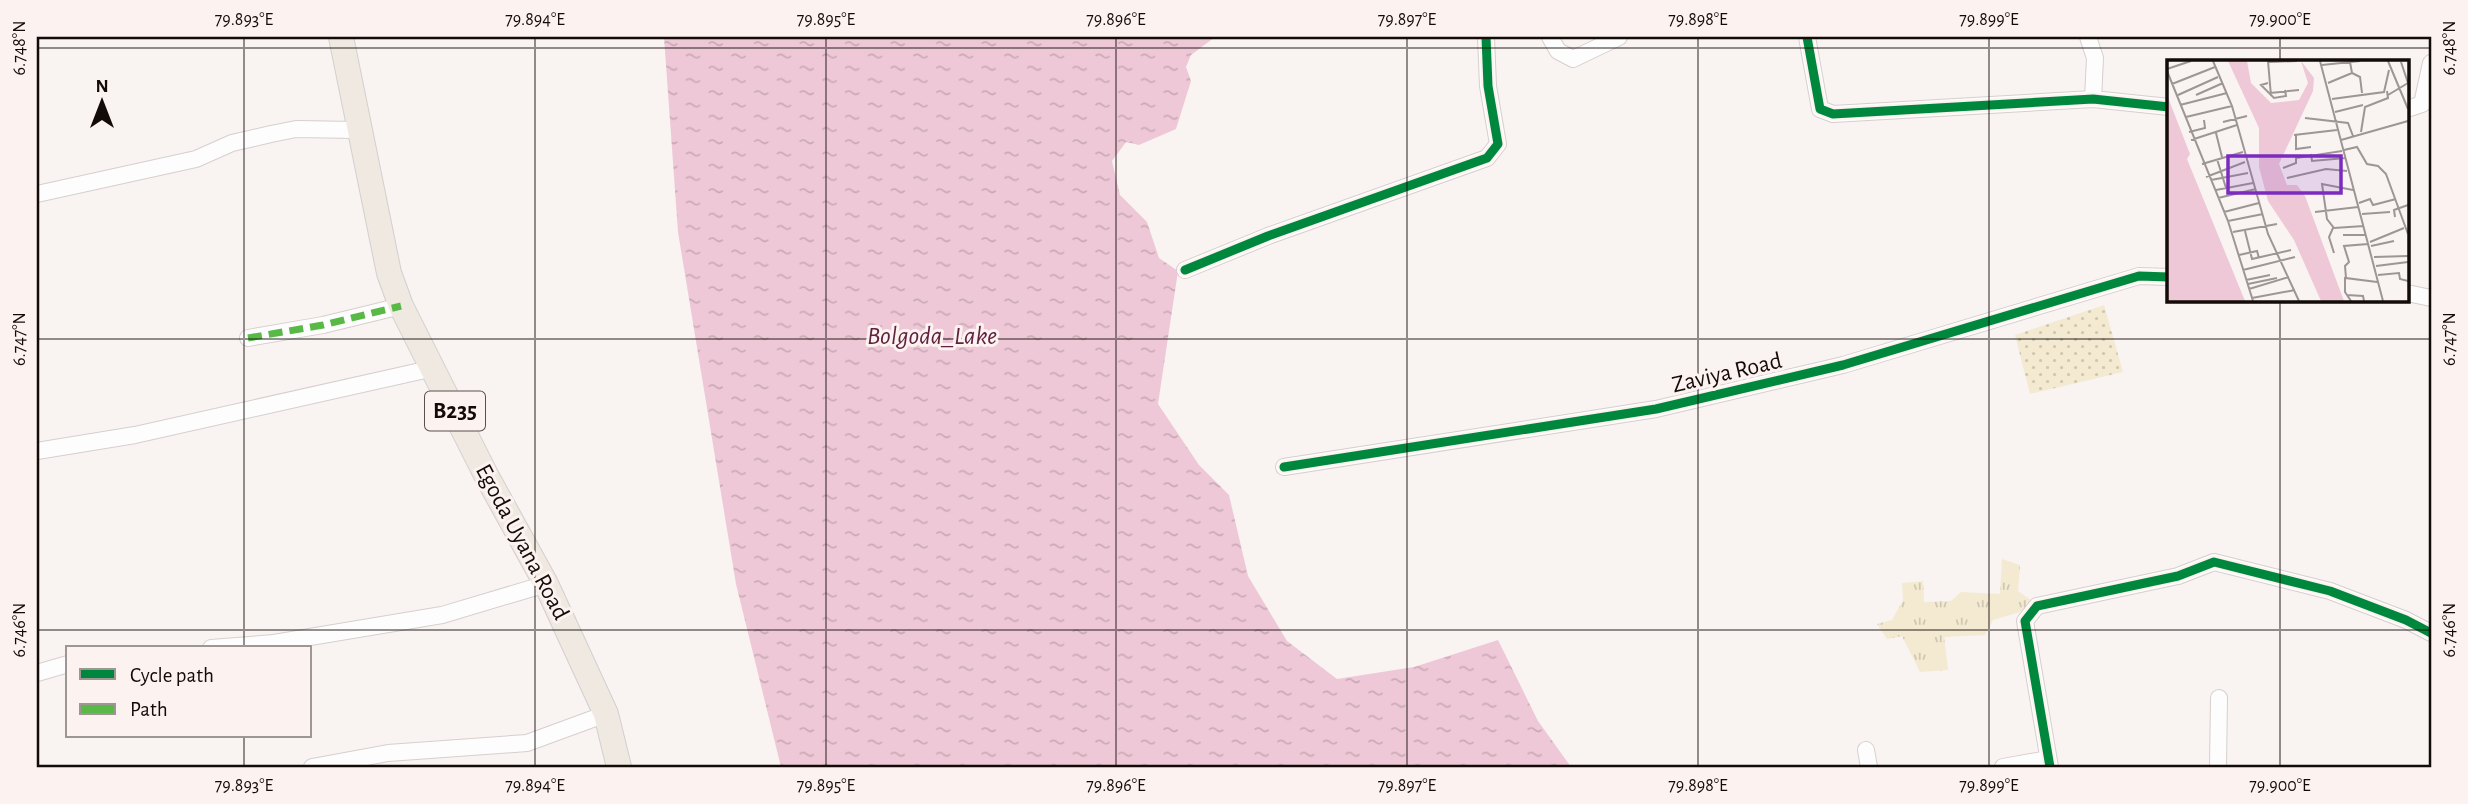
<svg xmlns="http://www.w3.org/2000/svg" width="2468" height="804" font-family="'Alegreya Sans',sans-serif">
	<style>
		.grass { fill: url(#grass-dots) }
		.park { fill: url(#park-tufts) }
		.water { fill: url(#water-ripples) }
		.lines { fill: none; stroke-linecap: round; stroke-linejoin: round }
		.street-casing { stroke: #d6cfcd; stroke-width: 18 }
		.primary-casing { stroke: #d2cfce; stroke-width: 26 }
		.street { stroke: #fefdfd; stroke-width: 16 }
		.primary { stroke: #efe9e2; stroke-width: 24 }
		.quiet { stroke: #58b947; stroke-width: 7; stroke-dasharray: 14 7; stroke-linecap: butt }
		.cycleway-casing { stroke: #fcf2ef; stroke-width: 13 }
		.cycleway { stroke: #00873e; stroke-width: 9 }
		.ticks { fill: none; stroke: #120b08; stroke-width: 2; stroke-opacity: 0.45 }
		.labels { text-anchor: middle; dominant-baseline: central; stroke-width: 6; stroke-linejoin: round; paint-order: stroke }
		.shield { fill: #fcf2ef; stroke: #58504d; stroke-width: 2 }
		.shield-label { font-size: 23px; font-weight: bold; fill: #120b08 }
		.street-label { font-size: 24px; fill: #120b08; stroke: #fcf2ef }
		.water-label { font-size: 26px; font-style: italic; fill: #5f2240; stroke: #fcf2ef }
		.inset-road { fill: none; stroke: #9d9694; stroke-width: 2 }
		.view { fill: #7b2cbf; fill-opacity: 0.15; stroke: #7b2cbf; stroke-width: 3.5 }
		.inset-edge { fill: none; stroke: #120b08; stroke-width: 3.5 }
		.neatline { fill: none; stroke: #120b08; stroke-width: 2.5 }
		.ticks-label { font-size: 18px; text-anchor: middle; fill: #120b08 }
	</style>
	<defs>
		<pattern id="grass-dots" width="8" height="8" patternUnits="userSpaceOnUse" patternTransform="scale(1.75)"><rect width="8" height="8" fill="#f3ead1"/><path d="M2 2h.1M6 6h.1" fill="none" stroke="#cfc7b2" stroke-width="1.8" stroke-linecap="round"/></pattern>
		<pattern id="park-tufts" width="24" height="20" patternUnits="userSpaceOnUse" patternTransform="scale(1.75)"><rect width="24" height="20" fill="#f3ead1"/><path d="M3 7l-1-3M5 7V3M7 7l1-3M15 17l-1-3M17 17v-4M19 17l1-3" fill="none" stroke="#cfc7b2"/></pattern>
		<pattern id="water-ripples" width="26" height="14" patternUnits="userSpaceOnUse" patternTransform="scale(1.75)"><rect width="26" height="14" fill="#eec8d6"/><path d="M2 4q2-2 4 0t4 0M15 11q2-2 4 0t4 0" fill="none" stroke="#cbaab6"/></pattern>
	</defs>
	<rect width="100%" height="100%" fill="#f9f3f2"/>
	<!-- grass -->
	<path class="grass" d="M2104,305l19,67 -93,22 -15,-59z"/>
	<!-- park -->
	<path class="park" d="M2002,559l18,6 -2,26 14,10 -12,11 -27,8 -8,15 -41,2 4,33 -28,2 -18,-36 -15,3 -10,-15 15,-4 11,-20 -1,-17 21,-2 1,21 27,-1 10,-9 39,2z"/>
	<!-- water -->
	<path class="water" d="M664,37h551l-24,18 -5,12 5,14 -15,48 -37,16 -13,-3 -14,19 8,34 27,27 12,36 19,13 -20,133 41,61 30,30 19,81 39,65 50,38 77,-12 84,-27 40,81 33,46h-790l-45,-183 -58,-352z"/>
	<g class="lines">
		<!-- street casing -->
		<g class="street-casing">
			<path id="street" d="M1550,37l8,14 15,8 46,-22
				M1807,37l13,72 13,5 260,-15 76,8
				M2088,37l7,21 -2,41
				M2407,109l15,-5 9,-41
				M37,194l159,-35 36,-16 39,-9 25,-5 61,1
				M1185,270l83,-34 219,-78 11,-14 -10,-58 -2,-49
				M2407,293l24,5
				M248,338l75,-13 78,-19
				M37,451l98,-16 299,-67
				M1284,467l372,-58 187,-44 296,-89 30,1
				M211,648l63,-5 168,-28 104,-31
				M37,673l31,-9
				M1866,750l3,17
				M312,767l76,-14 139,-10 79,-29
				M2003,767l45,-8
				M2050,767l-25,-146 12,-15 141,-30 36,-14 116,29 76,29 25,13
				M2218,767l1,-69"/>
		</g>
		<!-- primary casing -->
		<g class="primary-casing">
			<path id="primary" d="M341,37l48,236 12,33 85,169 60,109 60,130 13,53"/>
		</g>
		<!-- street -->
		<use href="#street" class="street"/>
		<!-- primary -->
		<use href="#primary" class="primary"/>
		<!-- quiet -->
		<path class="quiet" d="M248,338l75,-13 78,-19"/>
		<!-- cycleway casing -->
		<g class="cycleway-casing">
			<path id="cycleway" d="M1807,37l13,72 13,5 260,-15 76,8
				M1185,270l83,-34 219,-78 11,-14 -10,-58 -2,-49
				M1284,467l372,-58 187,-44 296,-89 30,1
				M2050,767l-25,-146 12,-15 141,-30 36,-14 116,29 76,29 25,13"/>
		</g>
		<!-- cycleway -->
		<use href="#cycleway" class="cycleway"/>
	</g>
	<!-- ticks -->
	<path class="ticks" d="M244,37v611M535,37v730M826,37v730M1116,37v730M1407,37v730M1698,37v730M1989,37v730M2280,37v24M37,48h2394M2280,299v468M37,339h2394M37,630h2394M244,736v31"/>
	<g class="labels">
		<!-- shield labels -->
		<rect class="shield" x="425" y="391.5" width="60" height="39" rx="5"/>
		<g class="shield-label">
			<text x="455" y="411">B235</text>
		</g>
		<!-- street labels -->
		<g class="street-label">
			<text transform="translate(1727 373) rotate(-13)">Zaviya Road</text>
			<text transform="translate(522 542) rotate(62)">Egoda Uyana Road</text>
		</g>
		<!-- water labels -->
		<g class="water-label">
			<text x="932" y="336">Bolgoda_Lake</text>
		</g>
	</g>
	<!-- overview -->
	<g transform="translate(2167 60)">
		<rect width="242" height="242" fill="#f9f3f2"/>
		<path d="M61,1h19l4,22 20,20 28,-3 9,-17 -7,-22 13,17 -1,13 -34,73 8,21h10l8,11 39,105h-23l-27,-61 -26,-39 -9,-34v-39zM0,35l23,59 -3,5 58,142h-78z" fill="#eec8d6"/>
		<path class="inset-road" d="M46,1l19,45 36,128 31,67M101,1l3,35M153,1l63,240M221,1l20,48M102,2l28,-1M183,2l2,11 8,4 2,16M234,2l7,21M155,5l38,-4M0,9l24,-8M0,11l61,150 25,80M101,23l-7,2 13,13 12,-2 -1,-6M161,23l24,-10M5,24l43,-17M103,33l29,-3M11,35l40,-18M29,35l27,-12M221,35l20,-12M165,39l52,-7 5,-22M13,45l47,-12M168,52l28,-7M19,57l46,-11M138,58l43,5 5,13M56,62l24,-6M22,72l16,-4 -1,-8M194,72l4,-25 23,-9 -1,-7M49,73l6,24M127,75l43,-5M129,75v14l15,-2M24,80l46,-15M174,80l67,-19M177,90l13,-3 10,17 11,2 8,8 22,60M144,94l1,7 34,-3M50,99l9,29M35,104l41,-12M116,108l13,-5v-5l46,-7M39,117l39,-15M120,118l39,-9 21,2M44,120l37,-7M49,130l37,-7M186,130l-31,-6 5,35 7,9 30,-2M51,138l38,-9M192,143l11,-4 3,6 23,-6M57,152l35,-9M148,152l43,-5M195,154l28,-2M228,157l-1,-7 14,-5M61,161l35,-7M166,168l-4,9 5,16M78,171l7,28 39,-9M66,172l44,-8M176,175h22M203,182l34,-14M201,184l-24,2 5,16 -4,4 1,12 31,4M204,186l23,-5M72,195l18,-4 2,7M207,197l34,-1M209,206l32,-4M76,210l52,-13M211,215l21,-2 1,6 8,2M178,217v15l6,9M79,220l24,-5M81,224l29,-6M82,229l40,-12M180,235l16,1 1,5M85,238l43,-8"/>
		<path class="view" d="M61,96h113v37h-113z"/>
		<rect width="242" height="242" class="inset-edge"/>
	</g>
	<!-- border -->
	<rect width="2468" height="804" fill="none" stroke="#fcf2ef" stroke-width="77"/>
	<!-- legend -->
	<rect x="66" y="646" width="245" height="91" fill="#fcf2ef" stroke="#9e9693" stroke-width="2"/>
	<rect x="80" y="669" width="35" height="10" fill="#00873e" stroke="#9e9693" stroke-width="2"/>
	<text x="130" y="682" font-size="21" fill="#120b08">Cycle path</text>
	<rect x="80" y="704" width="35" height="10" fill="#58b947" stroke="#9e9693" stroke-width="2"/>
	<text x="130" y="716" font-size="21" fill="#120b08">Path</text>
	<!-- north arrow -->
	<g transform="translate(102 102)" stroke="#fcf2ef" stroke-width="5" paint-order="stroke">
	<path d="M0-5L12 26L0 18L-12 26Z" fill="#120b08"/>
	<text y="-10" font-size="19" font-weight="bold" text-anchor="middle" fill="#120b08">N</text>
	</g>
	<rect x="38" y="38" width="2392" height="728" class="neatline"/>
	<g class="ticks-label">
		<text x="244" y="25">79.893°E</text>
		<text x="535" y="25">79.894°E</text>
		<text x="826" y="25">79.895°E</text>
		<text x="1116" y="25">79.896°E</text>
		<text x="1407" y="25">79.897°E</text>
		<text x="1698" y="25">79.898°E</text>
		<text x="1989" y="25">79.899°E</text>
		<text x="2280" y="25">79.900°E</text>
		<text transform="translate(19 48) rotate(-90)" y="6">6.748°N</text>
		<text transform="translate(2449 48) rotate(-90)" y="6">6.748°N</text>
		<text transform="translate(19 339) rotate(-90)" y="6">6.747°N</text>
		<text transform="translate(2449 339) rotate(-90)" y="6">6.747°N</text>
		<text transform="translate(19 630) rotate(-90)" y="6">6.746°N</text>
		<text transform="translate(2449 630) rotate(-90)" y="6">6.746°N</text>
		<text x="244" y="791">79.893°E</text>
		<text x="535" y="791">79.894°E</text>
		<text x="826" y="791">79.895°E</text>
		<text x="1116" y="791">79.896°E</text>
		<text x="1407" y="791">79.897°E</text>
		<text x="1698" y="791">79.898°E</text>
		<text x="1989" y="791">79.899°E</text>
		<text x="2280" y="791">79.900°E</text>
	</g>
</svg>
